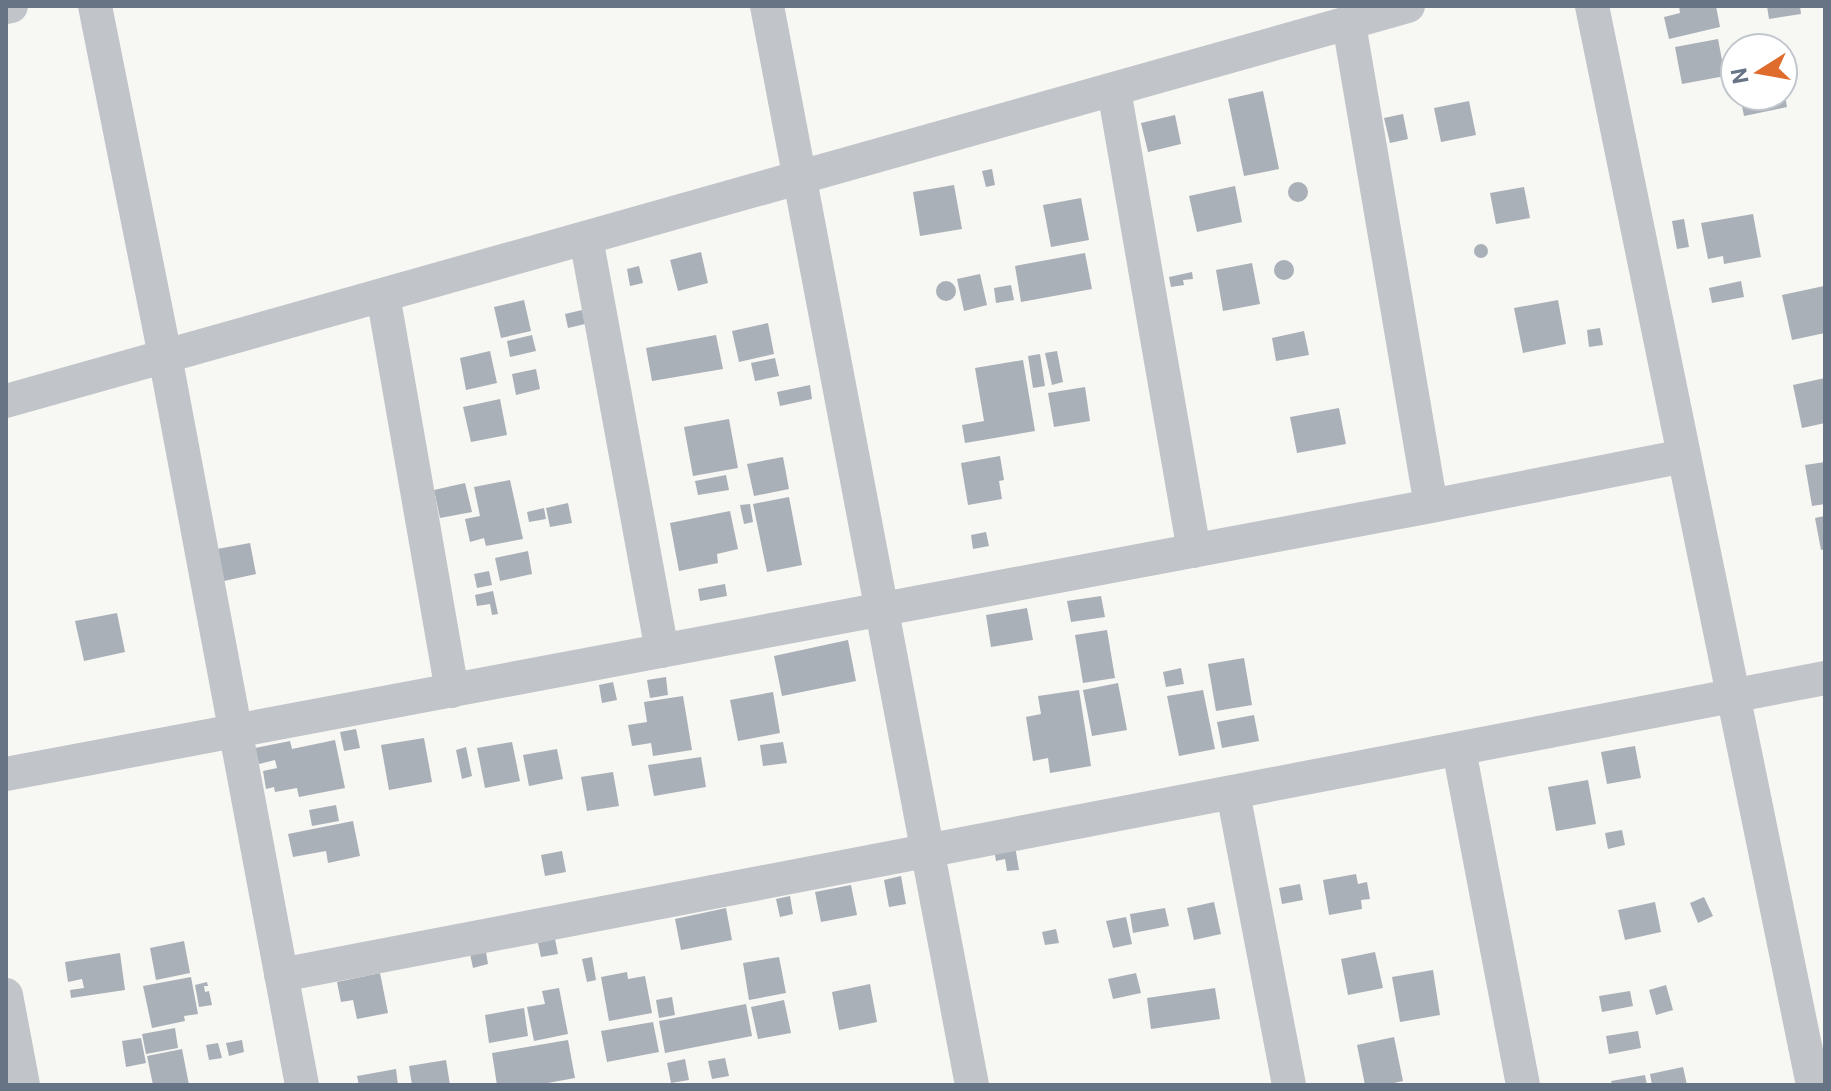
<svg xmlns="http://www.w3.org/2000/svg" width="1831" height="1091" font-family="Roboto,sans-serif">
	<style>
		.building { fill: #aab0b7 }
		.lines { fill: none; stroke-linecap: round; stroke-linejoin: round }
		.minor { stroke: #c1c4c8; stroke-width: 34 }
	</style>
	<rect width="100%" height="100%" fill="#f7f7f4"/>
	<!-- building -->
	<path class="building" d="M1679,6h37l4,21 -51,12 -5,-22 16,-4z
		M1767,6h33l1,8 -32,5z
		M1718,39l7,37 -43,8 -7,-37z
		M1263,91l16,78 -35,7 -16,-77z
		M1740,96h45l2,11 -43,9z
		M1469,101l7,34 -35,7 -7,-34z
		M1403,114l5,25 -18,4 -6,-25z
		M1175,115l6,29 -33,8 -7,-29z
		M992,169l3,16 -9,2 -4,-16z
		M1288 192a10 10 0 1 1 20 0a10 10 0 1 1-20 0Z
		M954,185l8,44 -42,7 -7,-44z
		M1235,186l7,36 -45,10 -8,-36z
		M1524,187l6,31 -34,6 -6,-31z
		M1081,198l8,42 -38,7 -8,-42z
		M1753,214l8,43 -37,7 -1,-8 -15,3 -7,-36z
		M1684,219l5,28 -12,2 -5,-28z
		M1474 251a7 7 0 1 1 14 0a7 7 0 1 1-14 0Z
		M701,252l7,31 -30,8 -8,-31z
		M1085,253l7,36 -71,13 -6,-36z
		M1274 270a10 10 0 1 1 20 0a10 10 0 1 1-20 0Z
		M1252,263l8,41 -37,7 -7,-41z
		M639,266l4,17 -13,3 -3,-17z
		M1192,272l1,7 -10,1 1,5 -13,2 -2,-10z
		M980,274l7,31 -23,6 -7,-32z
		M936 291a10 10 0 1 1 20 0a10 10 0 1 1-20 0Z
		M1741,281l3,16 -32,6 -3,-15z
		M1011,285l3,15 -18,3 -2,-15z
		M1824,286l1,47 -33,7 -10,-45z
		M524,300l7,31 -30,7 -7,-31z
		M1558,300l8,44 -43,9 -9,-45z
		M582,310l3,14 -17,4 -3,-14z
		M768,323l6,31 -35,8 -7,-31z
		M1600,328l3,17 -14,2 -2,-17z
		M1304,331l5,24 -33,6 -4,-23z
		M532,335l4,16 -26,6 -3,-16z
		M716,335l7,34 -71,12 -6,-33z
		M490,351l7,32 -31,7 -6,-32z
		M1057,351l6,31 -11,3 -7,-32z
		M1040,354l5,32 -12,2 -5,-32z
		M775,358l4,18 -24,5 -4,-18z
		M1023,360l12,71 -70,12 -3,-18 22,-4 -9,-53z
		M536,369l4,20 -24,6 -4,-21z
		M1825,378v45l-23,5 -9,-43z
		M810,385l2,14 -32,7 -3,-14z
		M1085,387l5,34 -36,6 -6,-34z
		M500,399l7,36 -36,7 -8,-35z
		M1339,408l7,36 -49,9 -7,-36z
		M729,419l9,49 -45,8 -9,-49z
		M1000,456l4,24 -5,1 3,18 -34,6 -7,-42z
		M783,457l6,32 -35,7 -7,-32z
		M1825,462v42l-13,2 -7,-41z
		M726,475l3,15 -31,5 -3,-14z
		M510,480l13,59 -37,7 -2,-8 -14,4 -5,-23 15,-3 -6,-29z
		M465,483l7,29 -32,6 -6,-28z
		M789,497l13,68 -35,7 -14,-68z
		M568,503l4,20 -22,4 -4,-19z
		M750,504l3,18 -9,2 -4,-19z
		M544,508l2,11 -17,3 -2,-10z
		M730,511l8,38 -21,5 1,9 -39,8 -9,-48z
		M1825,516v33l-4,1 -6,-32z
		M986,532l3,14 -16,3 -2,-14z
		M250,543l6,31 -32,7 -7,-32z
		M528,551l4,23 -32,7 -5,-23z
		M489,571l3,14 -15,3 -3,-14z
		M725,584l2,12 -27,5 -2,-12z
		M493,591l5,23 -6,1 -2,-11 -13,2 -2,-11z
		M1101,596l4,21 -34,5 -4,-21z
		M1027,608l6,32 -42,7 -5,-32z
		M117,613l8,39 -41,9 -9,-40z
		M1107,630l8,48 -32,5 -8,-48z
		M848,640l8,41 -74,15 -8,-40z
		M1244,658l8,47 -36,6 -8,-47z
		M1181,668l3,16 -18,3 -3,-15z
		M666,677l2,18 -18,3 -3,-18z
		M613,682l4,18 -15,3 -3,-18z
		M1118,683l9,47 -35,6 -9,-46z
		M1079,690l12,76 -41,7 -2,-15 -15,3 -7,-44 15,-3 -3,-18z
		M1203,690l12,59 -36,7 -12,-60z
		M773,692l7,41 -42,8 -8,-41z
		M683,696l9,54 -39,6 -2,-13 -19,3 -4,-21 19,-3 -3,-20z
		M1254,715l5,26 -37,7 -5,-26z
		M356,729l4,19 -16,3 -4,-19z
		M424,738l8,44 -43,8 -8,-45z
		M335,740l10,48 -46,9 -2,-9 -22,4 -1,-5 -8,2 -3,-18 14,-3 -2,-8 -16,4 -4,-16 35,-7 2,8z
		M512,742l8,39 -35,7 -8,-40z
		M783,742l4,21 -24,3 -3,-21z
		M1635,746l6,32 -34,6 -6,-32z
		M466,747l6,29 -10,3 -6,-29z
		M557,749l6,30 -34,7 -6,-31z
		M701,757l5,30 -52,9 -6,-31z
		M613,772l6,34 -32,5 -6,-34z
		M1588,780l8,44 -40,7 -8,-44z
		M336,805l3,16 -27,5 -3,-16z
		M353,821l7,35 -32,7 -2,-12 -33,6 -5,-23z
		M1622,830l3,15 -17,4 -3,-16z
		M1015,846l4,24 -12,1 -2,-12 -9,2 -2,-12z
		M562,851l4,21 -21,4 -4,-21z
		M1356,874l2,10 9,-2 3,17 -9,1 1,9 -33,6 -6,-35z
		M901,876l5,28 -17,3 -5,-27z
		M1300,884l3,16 -21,4 -3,-16z
		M851,885l6,30 -36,7 -6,-30z
		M790,896l3,18 -13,3 -4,-18z
		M1704,897l9,19 -15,7 -8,-20z
		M1214,902l7,32 -27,6 -7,-32z
		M1655,902l6,30 -36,8 -7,-30z
		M726,908l6,32 -51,10 -6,-31z
		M1165,908l4,18 -36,7 -3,-19z
		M1126,917l6,27 -19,4 -7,-27z
		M1056,929l3,14 -14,2 -3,-13z
		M555,939l3,15 -17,3 -3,-14z
		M184,941l6,32 -34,7 -6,-32z
		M486,952l2,12 -15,4 -3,-14z
		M1375,952l8,36 -35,7 -7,-36z
		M120,953l5,37 -54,8 -1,-8 14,-2 -2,-9 -14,3 -3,-20z
		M592,957l4,23 -9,2 -5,-23z
		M779,957l7,36 -37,7 -6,-37z
		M1433,970l7,45 -40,7 -8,-45z
		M627,972l1,7 17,-3 7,37 -43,8 -8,-44z
		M380,973l8,40 -31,6 -4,-19 -12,2 -4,-20z
		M1136,973l5,20 -28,6 -5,-20z
		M191,977l7,37 -14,2 1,5 -33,7 -9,-42z
		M207,982l1,4h-4l1,6 4,-1 3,14 -13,2 -4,-22z
		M870,984l7,38 -38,8 -7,-38z
		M1666,985l7,25 -17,5 -7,-25z
		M559,988l9,46 -34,7 -7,-34 18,-3 -3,-13z
		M1215,988l5,31 -69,10 -4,-31z
		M1630,991l3,15 -31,6 -3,-16z
		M672,997l3,18 -16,3 -3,-18z
		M784,1000l7,33 -33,6 -7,-32z
		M746,1004l6,32 -87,17 -6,-32z
		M524,1008l4,28 -39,7 -4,-28z
		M653,1022l6,30 -52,10 -6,-31z
		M175,1028l3,20 -32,6 -4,-20z
		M1638,1031l3,17 -32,6 -3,-18z
		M1394,1037l9,44 -18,4h-20l-8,-40z
		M141,1038l5,25 -20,4 -4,-26z
		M242,1040l2,12 -15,4 -3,-13z
		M568,1040l7,38 -38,7h-40l-5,-32z
		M218,1043l4,15 -13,2 -3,-15z
		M182,1049l7,36h-36l-6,-29z
		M725,1058l4,18 -17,3 -4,-18z
		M685,1059l4,21 -18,3 -4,-20z
		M446,1060l4,25h-38l-3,-19z
		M1683,1067l4,18h-35l-2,-11z
		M396,1069l2,16h-39l-2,-9z
		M1645,1075l2,10h-35l-1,-4z"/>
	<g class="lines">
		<!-- minor -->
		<path class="minor" d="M95,6l70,350 137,729
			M767,6l205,1079
			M1592,6l221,1079
			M6,7l5,-1
			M1349,24l82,482
			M1114,90l80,461
			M586,238l76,413
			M383,295l69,396
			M6,401l1402,-395
			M1459,750l64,335
			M6,774l1425,-268 253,-50
			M1233,793l56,292
			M281,975l1544,-297
			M6,995l17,90"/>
	</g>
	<!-- border -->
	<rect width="1831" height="1091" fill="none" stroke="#677485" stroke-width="16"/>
	<!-- north arrow -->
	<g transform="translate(1759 72) rotate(259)"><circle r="38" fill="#ffffff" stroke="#c2c7ce" stroke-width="2"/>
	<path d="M0-6L14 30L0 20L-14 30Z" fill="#df6b2c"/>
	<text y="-12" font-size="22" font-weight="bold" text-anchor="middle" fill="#677485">N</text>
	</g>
</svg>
